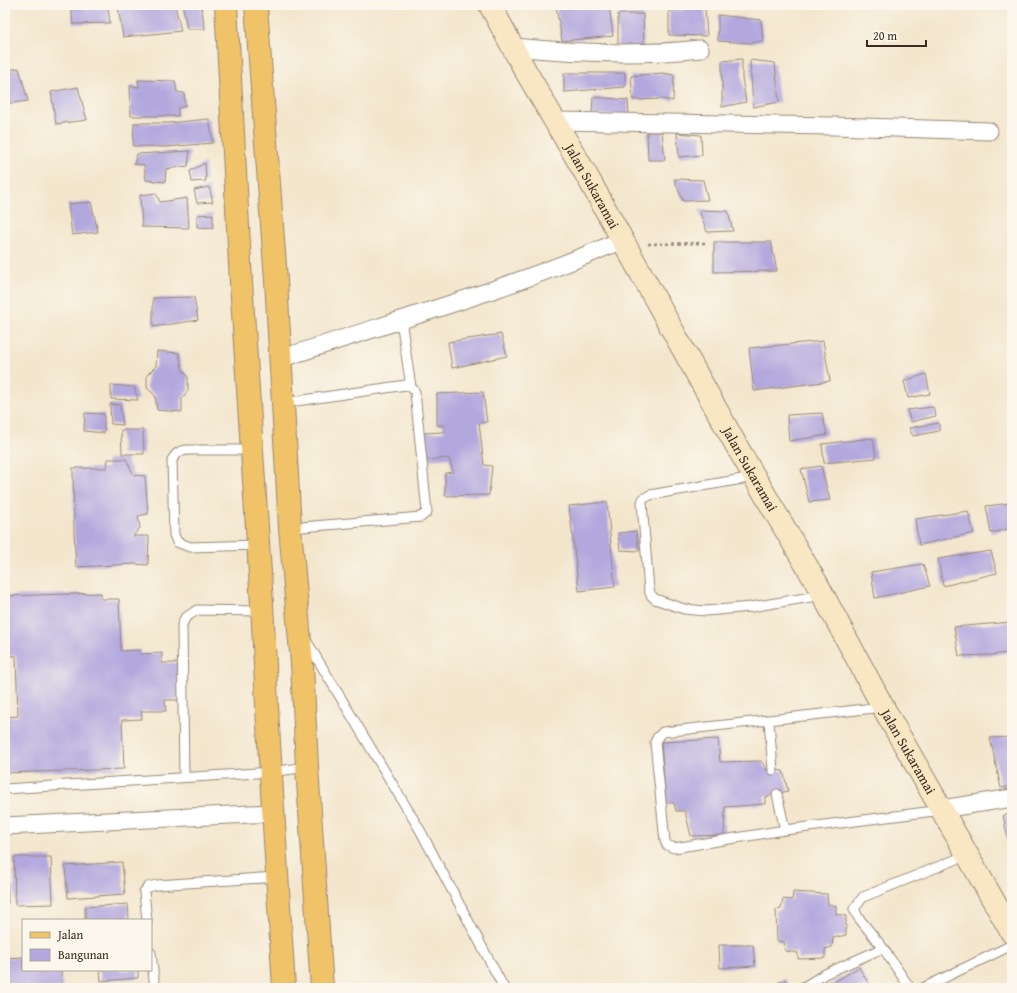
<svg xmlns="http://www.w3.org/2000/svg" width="1017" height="993" font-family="'Gentium Book Plus',serif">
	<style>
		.building { fill: #b3a8de }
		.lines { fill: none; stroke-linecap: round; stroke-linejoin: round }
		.lane-casing { stroke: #978876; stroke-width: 11 }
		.street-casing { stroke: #978876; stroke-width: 19 }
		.secondary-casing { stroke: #978876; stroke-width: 24 }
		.primary-casing { stroke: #978876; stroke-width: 24 }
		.path { stroke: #978876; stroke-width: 2.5; stroke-dasharray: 3 3; stroke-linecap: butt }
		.lane { stroke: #fff; stroke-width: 9 }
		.street { stroke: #fff; stroke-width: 17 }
		.secondary { stroke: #f9e7c3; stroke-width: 22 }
		.primary { stroke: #f1c369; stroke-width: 22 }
		.labels { text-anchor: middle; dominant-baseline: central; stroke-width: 3; stroke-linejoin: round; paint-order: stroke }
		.street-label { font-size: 14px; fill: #3b2a1e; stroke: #fbf7ec }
	</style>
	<rect width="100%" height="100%" fill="#fbf7ec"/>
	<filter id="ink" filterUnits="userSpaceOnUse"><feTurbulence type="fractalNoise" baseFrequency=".025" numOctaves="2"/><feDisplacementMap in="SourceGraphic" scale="8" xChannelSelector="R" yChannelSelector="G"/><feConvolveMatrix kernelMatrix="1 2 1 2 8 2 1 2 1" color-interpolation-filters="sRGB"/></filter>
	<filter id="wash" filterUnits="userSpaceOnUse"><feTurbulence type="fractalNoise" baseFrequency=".012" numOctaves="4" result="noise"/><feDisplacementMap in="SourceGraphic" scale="16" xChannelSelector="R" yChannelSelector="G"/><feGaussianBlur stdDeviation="0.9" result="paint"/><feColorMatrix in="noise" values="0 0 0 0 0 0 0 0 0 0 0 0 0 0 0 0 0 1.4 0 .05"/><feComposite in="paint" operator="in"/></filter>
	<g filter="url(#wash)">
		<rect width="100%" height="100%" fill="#f3e6cd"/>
		<g id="blocks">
			<!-- building -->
			<path class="building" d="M135,5h40l6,26 -58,6 -5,-30z
				M183,5h18l4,24h-18z
				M566,5h43l4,31 -51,5 -6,-35z
				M71,6l37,2 2,15 -37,1z
				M705,8l2,28 -38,-1v-24z
				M618,14h25l1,35h-26z
				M718,15l43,5 2,21 -12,2 -33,-2z
				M742,59v19l4,24 -24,5v-46z
				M750,60l25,3 4,39 -26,5z
				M19,68l9,33 -23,3v-33z
				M564,73h61v14l-61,5z
				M662,73l12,2 -1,26 -10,-2 -30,1 -2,-24z
				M138,80l37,1 2,11 7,1 1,13 -7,2v8h-47l-1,-30 9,1z
				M78,87l9,33 -31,4 -5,-32z
				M593,97l35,3 1,15h-37z
				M209,119l4,24 -46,4 -34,-1 1,-23h34z
				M647,132h15l3,28h-17z
				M677,133l24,2 1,20 -23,2z
				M190,151l-2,15 -22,3 -1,13 -19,-2 -2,-15 -10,-1 3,-10z
				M205,163l1,18 -14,1 -2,-11z
				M674,179l29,1 5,20 -25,1z
				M209,187l4,15 -16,1 -3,-13z
				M156,193l4,9 27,-4 2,30 -47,-1 -2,-32z
				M91,202l7,30 -26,3 -4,-31z
				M699,210l29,1 5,20 -26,1z
				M213,214v14l-16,-1v-12z
				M714,242h57l6,29 -63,1z
				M194,297l4,23 -45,7v-29z
				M501,334l6,22 -55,12 -4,-26z
				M823,341l7,40 -76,10 -5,-43z
				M157,351l22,2 3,15 6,9v13l-6,9v13l-25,-2 -2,-15 -8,-7v-13l9,-9z
				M926,374l4,20 -22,4 -4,-17z
				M111,385l23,2 4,13 -27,-1z
				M483,392l4,30 -8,1 5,42 8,1 -3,29 -44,1v-23l8,-1 -4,-14 -23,2 -2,-27 20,-1 -1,-7h-6v-31z
				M110,404l10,1 3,20 -12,-1z
				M933,407l3,9 -25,6 -4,-12z
				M85,413l19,1v19l-20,-2z
				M822,413l5,22 -38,6 -2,-26z
				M939,423v8l-26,5 -4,-8z
				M121,430h22l1,24h-22z
				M873,438l3,20 -52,5 -2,-19z
				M108,459h18l8,16 11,1 3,38 -10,2 2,12 -7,8h16l-1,29 -14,-1 -58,3 -2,-34 -1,-65h34z
				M821,466l9,34 -21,2 -8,-33z
				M607,502l8,85 -36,4 -10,-85z
				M1012,503v25l-21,5 -5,-27z
				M968,511l6,22 -55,12 -4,-26z
				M636,531l3,20 -19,-1 -2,-17z
				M991,551l6,22 -54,13 -5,-27z
				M923,564l7,22 -55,12 -4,-26z
				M101,593v6h18l2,52 19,-1v4l22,-1v10h16l1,37h-14l1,11h-25l1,8 -20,1 2,49 -119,4v-56l13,-1 -2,-60h-11v-60z
				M1012,622v30l-19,3 -34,1 -5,-29z
				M1012,737v49l-11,2 -11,-50z
				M718,739l2,23 41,-1 5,8 17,2 5,20 -23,6v7l-40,3 -1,28 -33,1 -6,-25h-9l-2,-8h-8l-5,-61z
				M1012,814v26h-4l-5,-25z
				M14,857h37l2,47 -38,1z
				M5,858h2l1,45h-3z
				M122,862l3,32 -57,4 -3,-32z
				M793,892l34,2 1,10 8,2v8l10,2v19l-13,3 -1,9 -7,2v9l-27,1v-6l-13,-2 -1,-9 -7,-1 -1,-31 5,-1 2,-10 9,1z
				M128,904l1,16h-44v-13z
				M719,945h34l2,21 -35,2z
				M23,957v13h38l1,18h-57v-30z
				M859,967l12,21h-42l-1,-2z
				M100,970h38v8l-37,3z
				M785,979l6,9h-23z
				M129,985v3h-24l-1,-1z
				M751,985l1,3h-14v-1z"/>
		</g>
	</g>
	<g filter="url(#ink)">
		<use href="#blocks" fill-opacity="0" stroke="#978876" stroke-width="1"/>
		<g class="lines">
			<!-- lane casing -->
			<g class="lane-casing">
				<path id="lane" d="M401,320l10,67
					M283,403l123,-18 5,2 4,5 12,120 -6,5 -131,11
					M252,450h-64c-9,1 -12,3 -16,10l2,75 3,7 13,5 69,-2
					M754,477l-104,18 -7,4 -1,4 7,87 2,5 4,4 29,10 22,2 45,-4 72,-12
					M306,640l114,190 84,158
					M883,707l-220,25 -6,6 -2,4 10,99 2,4 7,3 111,-18 157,-20
					M769,721l4,49
					M184,777l-2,-152 3,-7 12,-8 66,1
					M5,789l266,-17 36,-5
					M777,794l8,36
					M147,920l-3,-28 4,-5 9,-2 120,-8
					M151,953l4,35
					M802,988l23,-14 58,-26
					M910,988l-27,-40 -25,-31 -4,-8 9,-12 104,-42
					M923,988l89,-43"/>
			</g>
			<!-- street casing -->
			<g class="street-casing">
				<path id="street" d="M513,47c62,6 125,9 187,2
					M555,121l278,5 156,5
					M280,359c114,-38 231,-70 342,-119
					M942,809l70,-11
					M5,826l268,-13"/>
			</g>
			<!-- secondary casing -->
			<g class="secondary-casing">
				<g id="secondary">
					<path id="s1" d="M490,5l35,65 62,106 153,276 76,130 67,125 129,226"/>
				</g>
			</g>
			<!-- primary casing -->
			<g class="primary-casing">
				<path id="primary" d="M226,5l15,277 21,322 6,122 16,262
					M256,5l20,275 14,248 12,136 5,103 15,221"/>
			</g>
			<!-- path -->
			<path class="path" d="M648,244l58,-1"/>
			<!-- lane -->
			<use href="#lane" class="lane"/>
			<!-- street -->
			<use href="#street" class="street"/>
			<!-- secondary -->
			<use href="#secondary" class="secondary"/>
			<!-- primary -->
			<use href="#primary" class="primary"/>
		</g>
	</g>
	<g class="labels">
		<!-- street labels -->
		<g class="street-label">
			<text stroke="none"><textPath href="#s1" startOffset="208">Jalan Sukaramai</textPath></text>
			<text stroke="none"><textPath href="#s1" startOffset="532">Jalan Sukaramai</textPath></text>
			<text stroke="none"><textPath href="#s1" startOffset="856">Jalan Sukaramai</textPath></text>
		</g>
	</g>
	<!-- margin -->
	<rect width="1017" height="993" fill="none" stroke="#fbf7ec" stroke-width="20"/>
	<!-- legend -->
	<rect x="22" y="919" width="130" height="52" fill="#fbf7ec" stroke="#aea59a"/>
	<rect x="30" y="932" width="20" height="6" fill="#f1c369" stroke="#aea59a"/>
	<text x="58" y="939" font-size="12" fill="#3b2a1e">Jalan</text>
	<rect x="30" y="949" width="20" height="12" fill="#b3a8de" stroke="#aea59a"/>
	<text x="58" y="959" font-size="12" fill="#3b2a1e">Bangunan</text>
	<!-- scale -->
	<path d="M867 40v6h59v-6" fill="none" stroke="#3b2a1e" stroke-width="2"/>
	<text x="873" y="40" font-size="12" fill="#3b2a1e" stroke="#fbf7ec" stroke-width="3" paint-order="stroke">20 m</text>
</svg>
